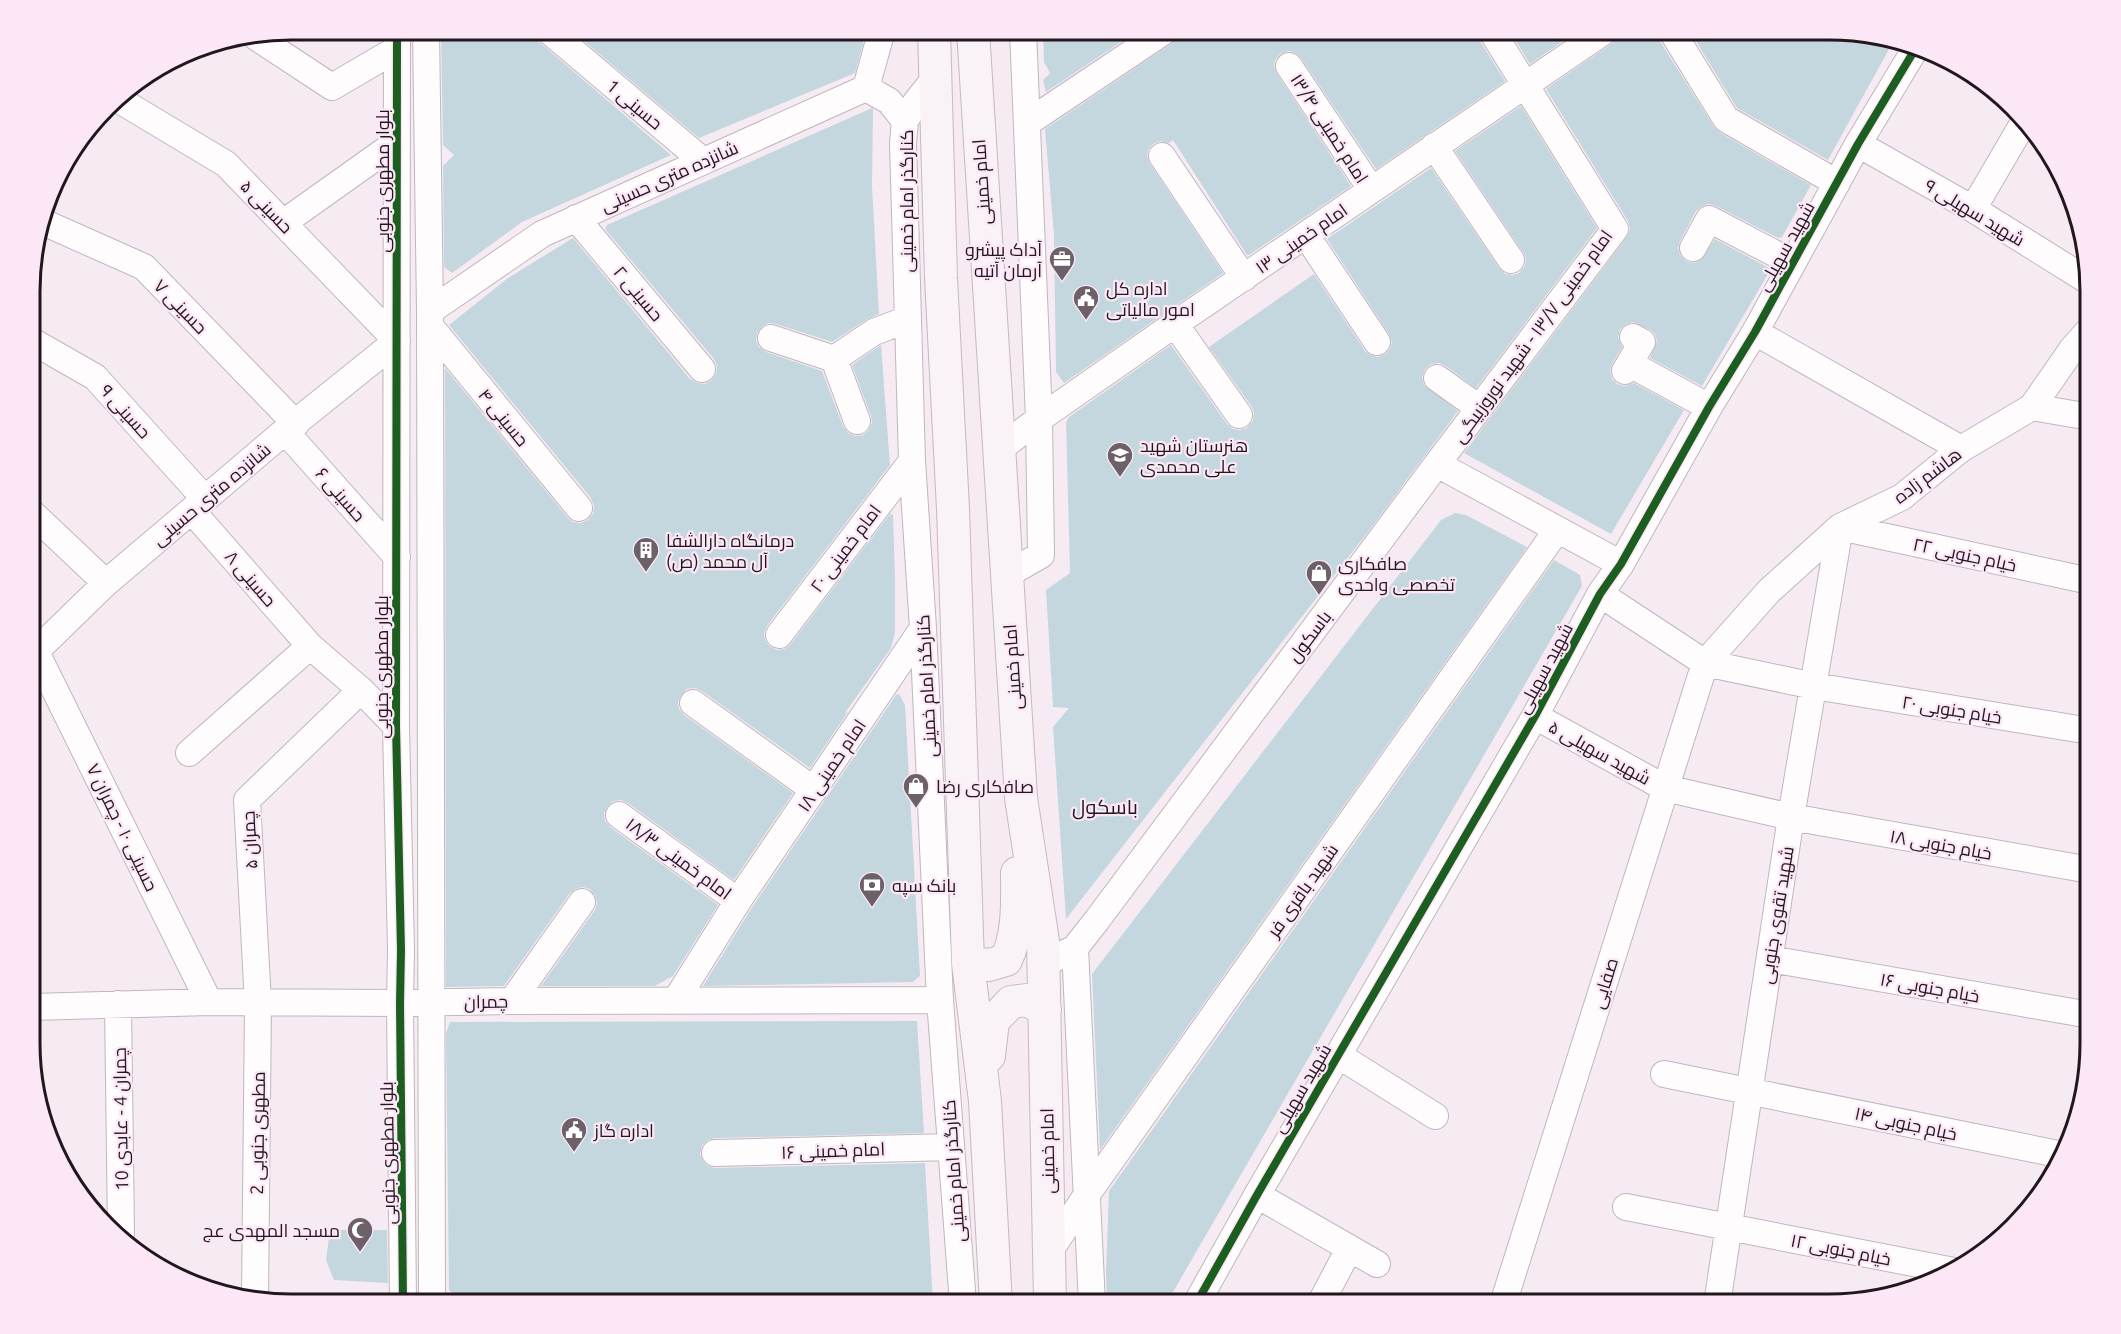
<svg xmlns="http://www.w3.org/2000/svg" width="2121" height="1334" font-family="Ubuntu,Cairo,sans-serif">
	<style>
		.building { fill: #c4d7de }
		.lines { fill: none; stroke-linecap: round; stroke-linejoin: round }
		.minor-casing { stroke: #c1b6bd; stroke-width: 28 }
		.major-casing { stroke: #c7b8c3; stroke-width: 34 }
		.minor { stroke: #fefcfd; stroke-width: 26 }
		.major { stroke: #f9f2f6; stroke-width: 32 }
		.cycleway-casing { stroke: #fbe7f5; stroke-width: 11 }
		.cycleway { stroke: #1b5e20; stroke-width: 8 }
		.labels { text-anchor: middle; dominant-baseline: central; stroke-width: 4.5; stroke-linejoin: round; paint-order: stroke }
		.street-label { font-size: 18px; fill: #23171f; stroke: #fbe7f5 }
		.poi-label { font-size: 18px; fill: #23171f; stroke: #fbe7f5; text-anchor: start }
		.neighbourhood-label { font-size: 20px; fill: #23171f; stroke: #fbe7f5 }
		.rim { fill: none; stroke: #23171f; stroke-width: 3 }
	</style>
	<rect width="100%" height="100%" fill="#f6ebf3"/>
	<!-- building -->
	<path class="building" d="M441,30h92l1,6 4,5 133,114 -149,67 -70,51 -8,-6 -1,-101 11,-11 -11,-10z
		M571,30h283l11,7 -10,36 -156,65z
		M1043,30h96l-93,62 -3,-12 7,-7 -6,-11z
		M1181,30h295l2,8 27,43 -129,88 -75,-111 -5,-5 -7,-2 -9,3 -5,6 -1,6 3,8 74,112 -102,69h-2l-74,-115 -4,3 -9,-2 -7,3 -5,6 -1,6 3,8 73,109 -159,110 -8,-11 -2,-137 -9,-106 129,-87 5,-5z
		M1509,30h70l-49,34z
		M1621,30h35l2,8 56,89 5,5 92,53 -29,52 -4,1 -62,-32 -7,-2 -7,2 -6,5 -16,30 -2,7 2,7 6,6 8,2 7,-3 14,-21 56,30 -69,117 -52,-28 7,-17 -2,-7 -6,-5 -16,-7 -7,2 -6,5 -2,9 4,9 -10,17 -2,7 2,8 5,5 7,2 10,-3 50,27 -73,124 -147,-81 163,-216 3,-8 -2,-8 -82,-132 68,-47 5,-5z
		M1689,30h141l64,10 -66,120 -91,-52z
		M1521,106l76,122 -121,160 -30,-22 -7,-3 -8,1 -6,5 -3,8 2,8 34,26 -87,117 -305,391 -13,-192 16,-19 -16,-1 -7,-117 24,-17 -4,-151 3,-5 102,-72 56,79 6,5 7,1 7,-2 6,-7 1,-8 -2,-6 -43,-60 105,-73 51,77 5,4 7,2 9,-3 4,-5 2,-7 -3,-8 -62,-95 104,-71 68,100 6,6 8,1 6,-2 6,-7 1,-8 -3,-6 -68,-101z
		M872,108l1,1 -1,77 7,128 -13,6 -34,22 -56,-18 -7,-1 -8,4 -4,6 -1,7 3,7 7,5 56,19 21,55 5,7 7,3 8,-1 5,-4 4,-8 -1,-7 -19,-51 29,-20 9,120 -123,161 -3,8 1,6 4,6 8,4 7,-1 6,-4 100,-131 3,1 2,64v53l-4,16 -46,65 3,-1 -38,56 -108,-77 -7,-3 -8,1 -6,6 -3,7 1,7 5,6 109,78 -59,87 -106,-77 -7,-3 -8,1 -6,6 -3,7 1,7 5,6 108,78 -45,71 -18,10h-114l54,-76 2,-7 -2,-8 -5,-6 -7,-2 -8,2 -5,4 -66,93 -58,1 -1,-619 123,150 5,4 8,1 7,-3 5,-6 1,-8 -3,-8 -142,-173 59,-47 65,-40 117,141 7,4 8,1 6,-3 5,-7 1,-8 -3,-7 -109,-130 2,-4z
		M1455,513l11,2 61,32 -427,603 -8,-176 349,-454z
		M1554,560l26,15 2,11 -416,718h-59l-1,-31 3,-82z
		M899,694l6,11 15,271 -7,6 -210,4 48,-77 145,-214z
		M917,1021l7,112 -209,5 -7,2 -6,5 -2,9 3,7 4,5 8,2 210,-5 8,140 -475,-4 -9,-9 -3,-257 4,-11z
		M330,1230h57l1,53 -54,-3 -8,-20z"/>
	<g class="lines">
		<!-- minor casing -->
		<g class="minor-casing">
			<path id="minor" d="M397,30l-1,696 5,224 -1,53 3,301
				M426,30l4,281 2,993
				M548,30l155,131
				M1671,30l55,89 111,64
				M256,37l76,50 65,-38
				M1289,66l82,123
				M936,77l-20,25 -11,19 -2,22 9,318 11,167 17,372 23,304
				M866,88l23,13 16,20
				M1027,123l139,-93
				M1858,144l115,65 117,73
				M1434,146l77,114
				M1162,156l82,122
				M1973,209l48,-82
				M576,218l126,151
				M43,222l101,45 152,157
				M283,223l114,-81
				M1306,235l71,107
				M1693,248l16,-29 84,44
				M430,311l112,-77 324,-146 16,-58
				M1175,324l64,91
				M430,326l149,182
				M1755,332l206,117
				M771,338l63,21
				M32,341l63,36 110,122
				M1630,364l79,43
				M1625,371l17,-29 -9,-5
				M1437,378l42,30
				M2032,407l58,10
				M857,421l-23,-62 40,-27 34,-13
				M285,431l112,126
				M998,450l41,-31 136,-95 431,-294
				M1437,464l178,-235 -124,-199
				M192,511l118,135 51,44 35,36
				M32,513l74,70
				M1006,575l35,-20 -2,-136 -16,-389
				M1600,594l105,69 109,23 276,45
				M779,635l133,-174
				M36,652l173,350
				M32,655l74,-72 179,-152 112,-90 -171,-177 -110,-66
				M693,703l121,87
				M1535,716l130,72 126,29 299,53
				M189,753l121,-107
				M619,815l119,86
				M1075,948l17,356
				M1770,959l320,56
				M1044,964l31,-16 22,-28 340,-456 184,100
				M676,1000l62,-99 185,-273
				M512,1001l70,-99
				M118,1004l3,229
				M32,1007l177,-5 191,1 112,-2 428,-1
				M1338,1055l97,61
				M1664,1074l399,81
				M715,1153l236,-6
				M1257,1195l120,69
				M1626,1207l328,64
				M1049,1252l39,-59 469,-663
				M255,1299l3,-296 -11,-203 114,-110
				M1196,1304l61,-109 278,-479 65,-122 21,-30 88,-157 46,-75 103,-188 59,-98
				M1320,1304l29,-55
				M1503,1304l202,-641 64,-72 71,-64 62,-30 59,-48 71,-42 41,-59 17,-19
				M1717,1304l74,-487 49,-290 250,54"/>
		</g>
		<!-- major casing -->
		<g class="major-casing">
			<path id="major" d="M934,30l7,248 12,231 15,454 17,138 11,203
				M973,30l48,768 22,143 7,363
				M968,963l21,2 17,-5c13,-27 11,-58 11,-87
				M989,1056l4,-35 18,-19 16,-2 18,10"/>
		</g>
		<!-- minor -->
		<use href="#minor" class="minor"/>
		<!-- major -->
		<use href="#major" class="major"/>
		<!-- cycleway casing -->
		<g class="cycleway-casing">
			<path id="cycleway" d="M397,30l-1,696 5,224 -1,53 3,301
				M1196,1304l61,-109 278,-479 65,-122 21,-30 88,-157 46,-75 103,-188 59,-98"/>
		</g>
		<!-- cycleway -->
		<use href="#cycleway" class="cycleway"/>
	</g>
	<!-- icons -->
	<defs>
		<g id="office-pin" transform="scale(1.35)"><path d="M0 17L-7.5 6A9.5 9.5 0 1 1 7.5 6Z" fill="#6d6169" stroke="#fbe7f5"/><path d="M-6-3h4V-5.5h4V-3h4V5H-6ZM-1-4.5V-3h2v-1.5ZM-6 0V1H6V0Z" fill="#fff"/></g>
		<g id="civic-pin" transform="scale(1.35)"><path d="M0 17L-7.5 6A9.5 9.5 0 1 1 7.5 6Z" fill="#6d6169" stroke="#fbe7f5"/><path d="M-.6-6.5H3V-4.5H.6V-3L4-1V1h2V6H-6V1h2V-1L-.6-3ZM-1.2 2.5V6h2.4V2.5Z" fill="#fff"/></g>
		<g id="school-pin" transform="scale(1.35)"><path d="M0 17L-7.5 6A9.5 9.5 0 1 1 7.5 6Z" fill="#6d6169" stroke="#fbe7f5"/><path d="M0-5L7-2L0 1L-7-2ZM-4 1L0 2.5L4 1V4Q0 6-4 4Z" fill="#fff"/></g>
		<g id="building-pin" transform="scale(1.35)"><path d="M0 17L-7.5 6A9.5 9.5 0 1 1 7.5 6Z" fill="#6d6169" stroke="#fbe7f5"/><path d="M-4-6H4V6H1V3H-1V6H-4ZM-2.5-4.3h1.7v1.8h-1.7ZM.8-4.3h1.7v1.8H.8ZM-2.5-1h1.7V.8h-1.7ZM.8-1h1.7V.8H.8Z" fill="#fff"/></g>
		<g id="shop-pin" transform="scale(1.35)"><path d="M0 17L-7.5 6A9.5 9.5 0 1 1 7.5 6Z" fill="#6d6169" stroke="#fbe7f5"/><path d="M-5-2.5h2.3a2.7 3.5 0 0 1 5.4 0H5L5.5 6h-11ZM-1.5-2.5h3a1.5 2.3 0 0 0-3 0Z" fill="#fff"/></g>
		<g id="bank-pin" transform="scale(1.35)"><path d="M0 17L-7.5 6A9.5 9.5 0 1 1 7.5 6Z" fill="#6d6169" stroke="#fbe7f5"/><path d="M-6-4H6V4H-6ZM0-2.3a2.3 2.3 0 1 0 0 4.6a2.3 2.3 0 1 0 0-4.6Z" fill="#fff"/></g>
		<g id="mosque-pin" transform="scale(1.35)"><path d="M0 17L-7.5 6A9.5 9.5 0 1 1 7.5 6Z" fill="#6d6169" stroke="#fbe7f5"/><path d="M3.5-4.9A6 6 0 1 0 3.5 4.9A5 5 0 1 1 3.5-4.9Z" fill="#fff"/></g>
	</defs>
	<g fill-rule="evenodd">
		<use href="#office-pin" x="1062" y="259"/>
		<use href="#civic-pin" x="1086" y="298"/>
		<use href="#school-pin" x="1120" y="455"/>
		<use href="#building-pin" x="646" y="550"/>
		<use href="#shop-pin" x="1319" y="573"/>
		<use href="#shop-pin" x="916" y="786"/>
		<use href="#bank-pin" x="872" y="885"/>
		<use href="#civic-pin" x="574" y="1130"/>
		<use href="#mosque-pin" x="360" y="1230"/>
	</g>
	<g class="labels">
		<!-- street labels -->
		<g class="street-label">
			<text transform="translate(635 104) rotate(40)">حسینی 1</text>
			<text transform="translate(1330 128) rotate(57)">امام خمینی ۱۳/۴</text>
			<text transform="translate(669 176) rotate(-24)">شانزده متری حسینی</text>
			<text transform="translate(382 181) rotate(-90)">بلوار مطهری جنوبی</text>
			<text transform="translate(981 182) rotate(-94)">امام خمینی</text>
			<text transform="translate(906 201) rotate(-90)">کنارگذر امام خمینی</text>
			<text transform="translate(267 206) rotate(46)">حسینی ۵</text>
			<text transform="translate(1975 212) rotate(31)">شهید سهیلی ۹</text>
			<text transform="translate(1301 238) rotate(-35)">امام خمینی ۱۳</text>
			<text transform="translate(1785 246) rotate(-61)">شهید سهیلی</text>
			<text transform="translate(639 293) rotate(50)">حسینی ۲</text>
			<text transform="translate(181 306) rotate(46)">حسینی ۷</text>
			<text transform="translate(1532 336) rotate(-54)">امام خمینی ۱۳/۷ - شهید نوروزبیگی</text>
			<text transform="translate(126 411) rotate(48)">حسینی ۹</text>
			<text transform="translate(504 417) rotate(51)">حسینی ۴</text>
			<text transform="translate(1927 475) rotate(-37)">هاشم زاده</text>
			<text transform="translate(211 494) rotate(-40)">شانزده متری حسینی</text>
			<text transform="translate(341 494) rotate(49)">حسینی ۶</text>
			<text transform="translate(845 548) rotate(-53)">امام خمینی ۲۰</text>
			<text transform="translate(1965 554) rotate(12)">خیام جنوبی ۲۲</text>
			<text transform="translate(251 578) rotate(49)">حسینی ۸</text>
			<text transform="translate(1309 636) rotate(-53)">باسکول</text>
			<text transform="translate(381 667) rotate(-90)">بلوار مطهری جنوبی</text>
			<text transform="translate(1012 667) rotate(-94)">امام خمینی</text>
			<text transform="translate(1544 668) rotate(-62)">شهید سهیلی</text>
			<text transform="translate(926 686) rotate(-93)">کنارگذر امام خمینی</text>
			<text transform="translate(1952 709) rotate(9)">خیام جنوبی ۲۰</text>
			<text transform="translate(1600 752) rotate(29)">شهید سهیلی ۵</text>
			<text transform="translate(831 765) rotate(-56)">امام خمینی ۱۸</text>
			<text transform="translate(123 827) rotate(64)">حسينی ۱۰ - چمران ۷</text>
			<text transform="translate(249 840) rotate(-93)">چمران ۵</text>
			<text transform="translate(1941 844) rotate(10)">خیام جنوبی ۱۸</text>
			<text transform="translate(679 858) rotate(36)">امام خمینی ۱۸/۳</text>
			<text transform="translate(1302 890) rotate(-55)">شهید باقری فر</text>
			<text transform="translate(1776 915) rotate(-81)">شهید تقوی جنوبی</text>
			<text transform="translate(1604 983) rotate(-73)">صفایی</text>
			<text transform="translate(1930 987) rotate(10)">خیام جنوبی ۱۶</text>
			<text transform="translate(486 1001) rotate(-1)">چمران</text>
			<text transform="translate(1301 1088) rotate(-60)">شهید سهیلی</text>
			<text transform="translate(120 1119) rotate(-91)">چمران 4 - عابدی 10</text>
			<text transform="translate(1906 1123) rotate(12)">خیام جنوبی ۱۴</text>
			<text transform="translate(257 1133) rotate(-89)">مطهری جنوبی 2</text>
			<text transform="translate(833 1150) rotate(-2)">امام خمینی ۱۶</text>
			<text transform="translate(1047 1151) rotate(-91)">امام خمینی</text>
			<text transform="translate(387 1153) rotate(-91)">بلوار مطهری جنوبی</text>
			<text transform="translate(953 1171) rotate(-94)">کنارگذر امام خمینی</text>
			<text transform="translate(1841 1249) rotate(11)">خیام جنوبی ۱۲</text>
		</g>
		<!-- poi labels -->
		<g class="poi-label">
			<text x="1042" y="249" text-anchor="end">آداک پیشرو<tspan x="1042" dy="21">آرمان آتیه</tspan></text>
			<text x="1106" y="288">اداره کل<tspan x="1106" dy="21">امور مالیاتی</tspan></text>
			<text x="1140" y="445">هنرستان شهید<tspan x="1140" dy="21">علی محمدی</tspan></text>
			<text x="666" y="540">درمانگاه دارالشفا<tspan x="666" dy="21">آل محمد (ص)</tspan></text>
			<text x="1338" y="563">صافکاری<tspan x="1338" dy="21">تخصصی واحدی</tspan></text>
			<text x="936" y="786">صافکاری رضا</text>
			<text x="892" y="885">بانک سپه</text>
			<text x="594" y="1130">اداره گاز</text>
			<text x="340" y="1230" text-anchor="end">مسجد المهدی عج</text>
		</g>
		<!-- neighbourhood labels -->
		<g class="neighbourhood-label">
			<text x="1105" y="806">باسکول</text>
		</g>
	</g>
	<!-- crop -->
	<path d="M0 0H2121V1334H0ZM291 40H1829A251 251 0 0 1 2080 291V1043A251 251 0 0 1 1829 1294H291A251 251 0 0 1 40 1043V291A251 251 0 0 1 291 40Z" fill="#fbe7f5" fill-rule="evenodd"/>
	<path class="rim" d="M291 40H1829A251 251 0 0 1 2080 291V1043A251 251 0 0 1 1829 1294H291A251 251 0 0 1 40 1043V291A251 251 0 0 1 291 40Z"/>
</svg>
